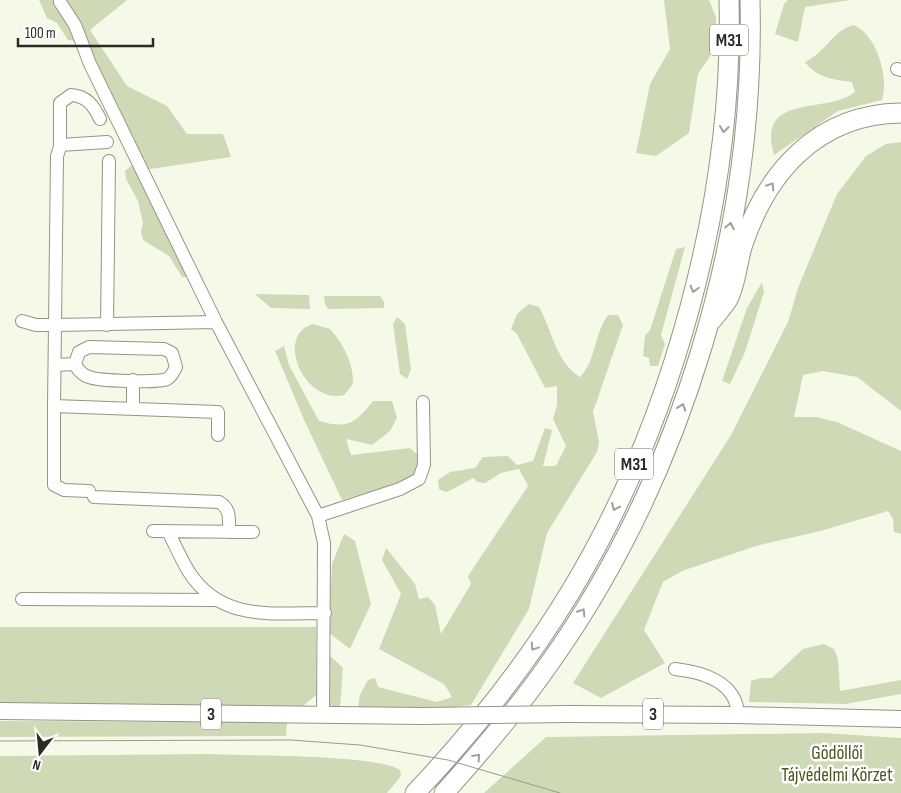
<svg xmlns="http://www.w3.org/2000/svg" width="901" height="793" font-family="'Sofia Sans Condensed',sans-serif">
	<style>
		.green { fill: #d0d9b5 }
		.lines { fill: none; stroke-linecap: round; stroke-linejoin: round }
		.minor-casing { stroke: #929686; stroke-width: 14 }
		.major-casing { stroke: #929686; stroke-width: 18 }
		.highway-casing { stroke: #929686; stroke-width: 21 }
		.minor { stroke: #fff; stroke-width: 12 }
		.major { stroke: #fff; stroke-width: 16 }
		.highway { stroke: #fff; stroke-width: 19 }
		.tram { stroke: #989b8f; stroke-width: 1 }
		.major-bridge-casing { stroke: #929686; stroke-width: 18; stroke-linecap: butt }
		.major-bridge { stroke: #fff; stroke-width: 16 }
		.oneway { stroke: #9fa09d }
		.labels { text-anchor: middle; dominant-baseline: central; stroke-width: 5; stroke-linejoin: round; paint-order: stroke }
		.shield { fill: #fff; stroke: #6a6b66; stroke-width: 1 }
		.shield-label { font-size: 18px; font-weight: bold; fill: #2a2b25 }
		.park-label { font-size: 19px; fill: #4c561f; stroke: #fff }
	</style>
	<rect width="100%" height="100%" fill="#f5fae8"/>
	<!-- green -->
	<path class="green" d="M39,0h88l-37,30 37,56 40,20 20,28h36l8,23 -87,13 -54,-113 -30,-46 15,30 -7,-1 -11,-17 -10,-5z
		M664,0h45l7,17v22l-7,19 -11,16 -9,59 -33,23 -20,-3 14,-69 20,-35z
		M788,0h62l-45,7 -7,35 -23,-8 9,-30z
		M854,25c23,11 35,51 28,75l-44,11 -64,44c-18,-63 52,-40 81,-63l-3,-10c-18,-2 -36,-5 -47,-20 21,-10 29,-33 49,-37z
		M901,142v269l-44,-34 -34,-6 -20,4 -9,42h22l21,5 64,29v83l-7,-2 -1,-13 -5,-8 -64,19 -68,16 -74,25 -19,11 -19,48 21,33 -64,35 -28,-15 158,-248 57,-113 10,-34 39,-94 29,-38 20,-12z
		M132,165l57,112h-7l-13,-21 -26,-16 -2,-8 2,-9 -5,-22 -12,-22 -1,-8z
		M685,247l-24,88 4,9 -7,22h-8l-1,-8 -6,-2 2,-20 5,-6 26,-81z
		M762,282l2,10 -19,60 -15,32 -8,-3 25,-73z
		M255,294l54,1 1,14 -39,-1z
		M324,296h56l4,6v6l-56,1 -3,-5z
		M529,304l10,3c13,23 17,55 41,70 16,-16 14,-43 28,-62h10l5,10 -30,87 6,30 -2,10 -50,81 -18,76 -58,96 -26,3h-87l2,-13 8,-15 7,-2 3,9 59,15 15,-5 -8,-13 -65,-35 22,-55 -19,-34 4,-12 29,36 4,15 9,-2 7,8 6,29 30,-50 -3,-8 60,-90 -9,-17 -18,4 -16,10 -8,-1 -3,-4c-10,4 -17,10 -28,14l-7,-3 -1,-9 12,-8 25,-4 8,-11 25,-1 9,9 16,-4 12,-33 7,2 -9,36h13l10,-20 -13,-27 4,-14v-19l-12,2 -28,-54 -6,-5 6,-15z
		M397,317l8,7 6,45 -4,10 -7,-5 -7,-50z
		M313,324l17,5c13,14 24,35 23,55l-9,11c-40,10 -70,-60 -31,-71z
		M284,346l5,19 30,56c28,8 36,3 54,-20h19l5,17 -7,13 -18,14 -26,-6 5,16 59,-7 10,9 1,14 -31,19h-15l-33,10 -37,-78 -30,-71z
		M344,534l11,7 16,63 -21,45 -21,-16 3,-69z
		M0,627h316v68l-13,11 -303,-3z
		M824,644l10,5 4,10 2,32 61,-11v14l-56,10 -96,-2 2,-21 10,-3h11l31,-29z
		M328,654l15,14 -3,40 -13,-3z
		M0,721l287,1 -1,14 -286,1z
		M824,733l77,5v55h-417l62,-56z
		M209,754c35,2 167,0 191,16l1,6 -14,17h-387v-37z"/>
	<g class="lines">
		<!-- minor casing -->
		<g class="minor-casing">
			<path id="minor" d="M60,2l15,23 15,39 126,258 102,194 6,27 -1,173
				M897,69l4,1
				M100,119c-6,-13 -13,-23 -29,-24l-11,8v44l-3,9 -2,169 161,-3
				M60,145l47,-3
				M22,321l14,4h19l-1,81 164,6v23
				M107,325l2,-164
				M55,365l20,-1 4,-12 10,-5 75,2 8,4 4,14c-2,4 -4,9 -9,12 -9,4 -69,2 -78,-2 -7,-2 -11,-7 -14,-13
				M54,406v79l10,5 25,1
				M133,408v-28
				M94,497l125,5c12,7 10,17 10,30
				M318,516l82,-27 19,-10 5,-14 -1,-63
				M153,531l100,1
				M168,531c7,14 13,28 21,41 32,50 84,41 136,41
				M22,599l193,1
				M675,669c27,3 62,13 63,46"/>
		</g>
		<!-- major casing -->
		<g class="major-casing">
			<path id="major" d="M0,711l422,5
				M569,714l169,1 163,4"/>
		</g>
		<!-- highway casing -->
		<g class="highway-casing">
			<path id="highway" d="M712,320c5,-7 12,-14 16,-21 8,-15 9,-35 14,-52 24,-74 75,-133 159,-134
				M415,793c59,-62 111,-128 156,-202 102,-169 163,-393 158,-591
				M444,793c37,-41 73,-83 105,-129 133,-187 207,-434 201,-664"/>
		</g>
		<!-- minor -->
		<use href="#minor" class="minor"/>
		<!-- major -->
		<use href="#major" class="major"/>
		<!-- highway -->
		<use href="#highway" class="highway"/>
		<!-- tram -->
		<path class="tram" d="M0,741l291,-1 69,5 88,15 112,33"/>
		<!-- major-bridge casing -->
		<g class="major-bridge-casing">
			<path id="major-bridge" d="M422,716l147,-2"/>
		</g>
		<!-- major-bridge -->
		<use href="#major-bridge" class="major-bridge"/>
	</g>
	<!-- one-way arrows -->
	<defs><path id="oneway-chevron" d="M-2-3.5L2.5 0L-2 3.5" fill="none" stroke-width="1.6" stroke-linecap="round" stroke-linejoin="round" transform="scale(1.25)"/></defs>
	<g class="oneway">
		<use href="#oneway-chevron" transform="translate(724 129) rotate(96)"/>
		<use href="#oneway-chevron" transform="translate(771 186) rotate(-57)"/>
		<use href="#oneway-chevron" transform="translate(730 226) rotate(-79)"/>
		<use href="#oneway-chevron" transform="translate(694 289) rotate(105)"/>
		<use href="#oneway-chevron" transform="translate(682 407) rotate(-70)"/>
		<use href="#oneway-chevron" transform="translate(615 507) rotate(115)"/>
		<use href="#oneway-chevron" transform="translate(582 612) rotate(-58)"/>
		<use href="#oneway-chevron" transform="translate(534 647) rotate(124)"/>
		<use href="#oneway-chevron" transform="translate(477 757) rotate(-48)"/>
	</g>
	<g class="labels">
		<!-- shield labels -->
		<g class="shield">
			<rect x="710" y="24.5" width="38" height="31" rx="4"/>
			<rect x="615" y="448.5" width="38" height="31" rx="4"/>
			<rect x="201" y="698.5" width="20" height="31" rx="4"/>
			<rect x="643" y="698.5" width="20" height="31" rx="4"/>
		</g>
		<g class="shield-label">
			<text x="729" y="40">M31</text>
			<text x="634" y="464">M31</text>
			<text x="211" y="714">3</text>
			<text x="653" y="714">3</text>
		</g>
		<!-- park labels -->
		<g class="park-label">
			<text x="837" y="753">Gödöllői<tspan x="837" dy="22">Tájvédelmi Körzet</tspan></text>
		</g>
	</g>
	<!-- north arrow -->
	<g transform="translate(40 753) rotate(196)" stroke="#ffffff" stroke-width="4" paint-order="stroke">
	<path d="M0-4L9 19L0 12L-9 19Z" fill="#2a2b25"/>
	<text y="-8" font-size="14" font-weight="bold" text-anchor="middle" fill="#2a2b25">N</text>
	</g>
	<!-- scale -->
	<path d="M18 38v8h135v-8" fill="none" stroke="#2a2b25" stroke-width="2.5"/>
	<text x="25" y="38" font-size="15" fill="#2a2b25" stroke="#ffffff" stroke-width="4" paint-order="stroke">100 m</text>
</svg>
